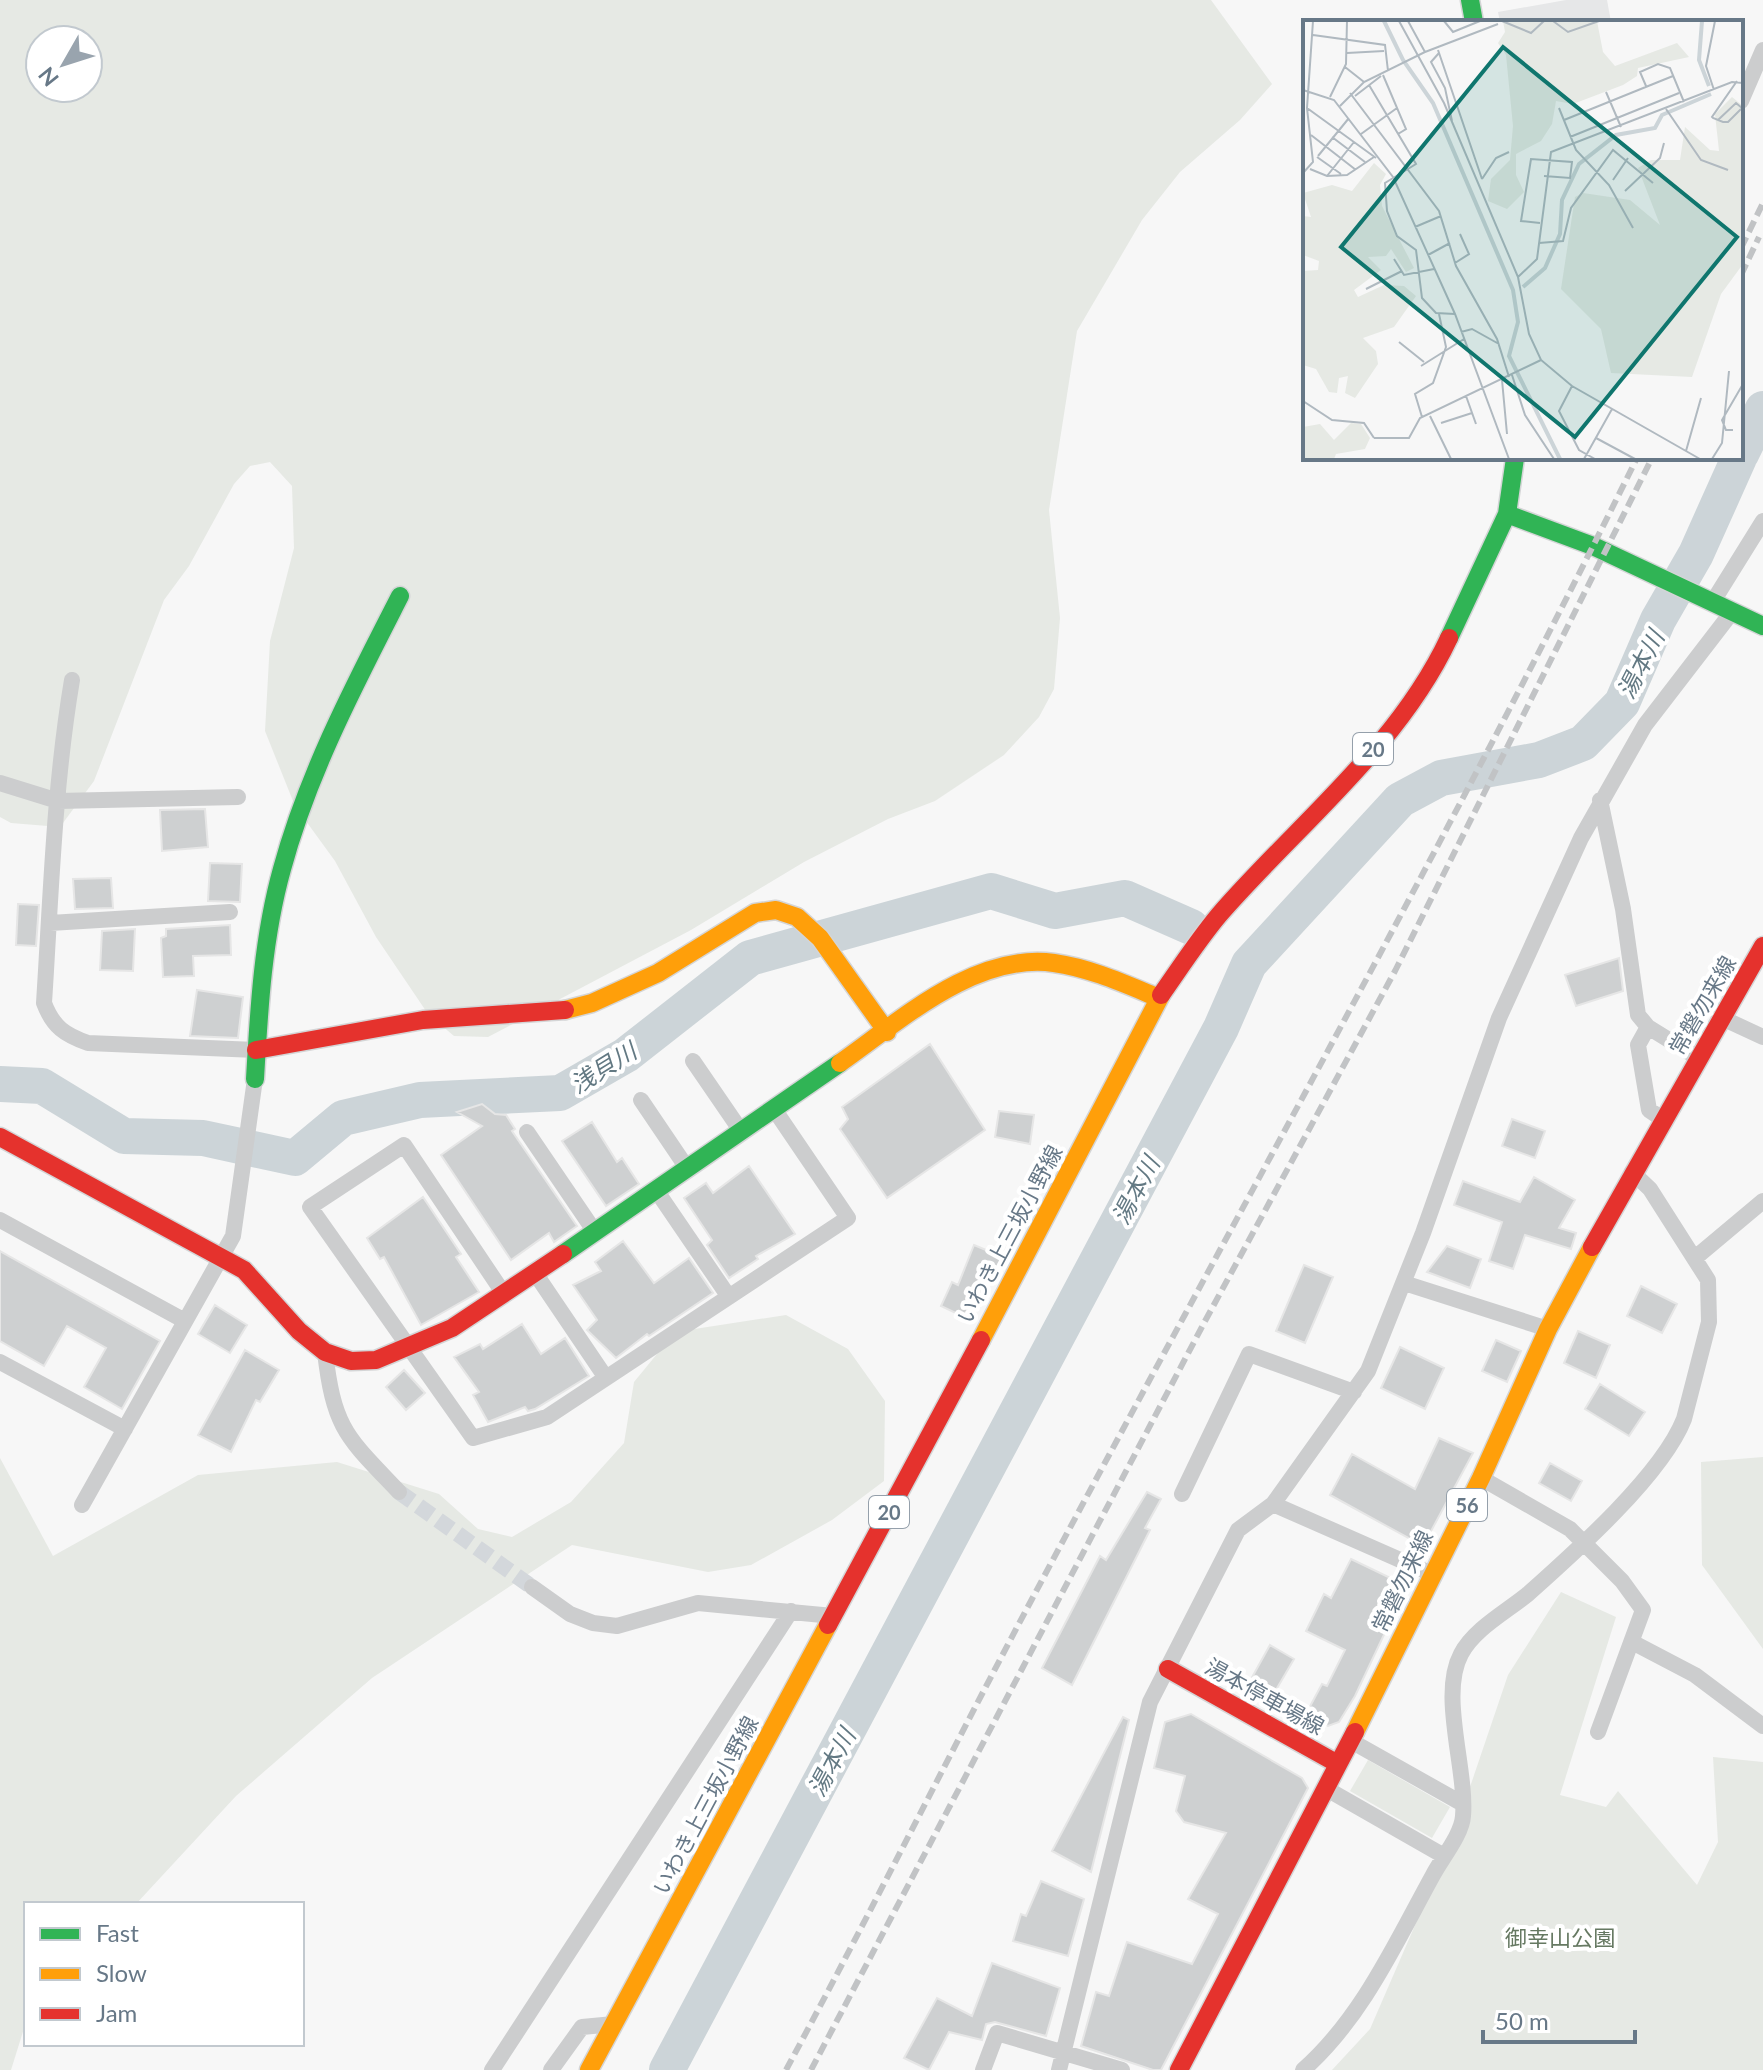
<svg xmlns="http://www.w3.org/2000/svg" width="1763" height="2070" font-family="Lato,'Noto Sans JP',sans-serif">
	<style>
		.built { fill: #e6e7e8 }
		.green { fill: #e6e9e4; fill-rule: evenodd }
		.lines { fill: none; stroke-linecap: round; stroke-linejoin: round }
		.river { stroke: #ccd4d8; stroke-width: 36 }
		.building { fill: #ced0d1; stroke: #e6e6e6; stroke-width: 2 }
		.street-tunnel { stroke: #d3d7db; stroke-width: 16; stroke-dasharray: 16 8; stroke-linecap: butt }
		.fast-casing { stroke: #d4d5d6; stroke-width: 21 }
		.slow-casing { stroke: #d4d5d6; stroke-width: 21 }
		.jam-casing { stroke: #d4d5d6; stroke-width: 21 }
		.street { stroke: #cccdce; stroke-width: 16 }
		.fast { stroke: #30b455; stroke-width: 18 }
		.slow { stroke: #ff9f0a; stroke-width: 18 }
		.jam { stroke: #e5322d; stroke-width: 18 }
		.rail { stroke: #c1c3c5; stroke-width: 6; stroke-dasharray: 12 6; stroke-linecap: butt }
		.labels { text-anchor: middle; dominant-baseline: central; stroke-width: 8; stroke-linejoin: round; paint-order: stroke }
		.shield { fill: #fff; stroke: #95a0ab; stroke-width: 2 }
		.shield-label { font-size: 20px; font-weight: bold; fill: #677887 }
		.street-label { font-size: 22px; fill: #677887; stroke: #fff }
		.park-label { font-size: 22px; fill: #667962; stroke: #fff }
		.water-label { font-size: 24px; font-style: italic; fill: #637983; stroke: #fff }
		.inset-river { fill: none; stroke: #ccd4d8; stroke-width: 4 }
		.inset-road { fill: none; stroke: #b0b9c0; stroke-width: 2 }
		.view { fill: #0f766e; fill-opacity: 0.15; stroke: #0f766e; stroke-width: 4 }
		.inset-edge { fill: none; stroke: #677887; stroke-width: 4 }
	</style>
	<rect width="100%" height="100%" fill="#f7f7f7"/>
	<!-- built -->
	<path class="built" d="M1566,0h41l4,22h-111l-2,-10z"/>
	<!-- green -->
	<path class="green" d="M0,0h1211l61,84 -32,36 -60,52 -38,48 -65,111 -28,179 11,108 -6,71 -15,28 -35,38 -69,46 -47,18 -84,43 -113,68 -203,107 -34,-1 -26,-22 -52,-77 -41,-76 -40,-55 -30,-75 5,-90 24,-93 -2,-62 -22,-24 -20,4 -16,18 -45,82 -25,34 -70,181 -34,46 -49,-4 -11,-6zM40,40h48v48h-48z
		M786,1315l62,34 37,52 -1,80 -52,39 -81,45 -43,7 -136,-27 -200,133 -136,118 -100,108h-110v118l-15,48h-11v-612l53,98 145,-81 139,-13 102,32 39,35 34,8 59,-35 53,-59 10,-61 41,-50z
		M1763,1457v192l-61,-84 -1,-103z
		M1561,1592l55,25 -56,178 46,12 12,-16 79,94 21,-43 -5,-85 50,5v308h-431l38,-41 82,-189 56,-165z
		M1368,1760l82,47 -18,31 -82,-47z"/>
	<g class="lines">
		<!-- river -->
		<path class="river" d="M1741,454l22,-45
			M0,1084l42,2 82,50 79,2 92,20 48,-40 77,-18 140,-7 66,-38 124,-97 241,-67 64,20 70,-13 66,29
			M667,2070l554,-1042 28,-64 151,-164 41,-22 98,-18 44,-17 39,-40 36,-83 38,-66 43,-96"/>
	</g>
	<!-- building -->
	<path class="building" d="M205,809l3,38 -46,4 -2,-41z
		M210,863l32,1 -2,38 -32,-1z
		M111,878l2,30 -38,1 -2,-30z
		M18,904l21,1 -3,41 -20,-1z
		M230,925l1,30 -38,1 1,20 -31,1 -2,-39 5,-2v-7z
		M135,929l-2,42 -33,-1 2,-39z
		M1619,958l4,33 -47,15 -11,-31z
		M197,990l46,7 -5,41 -48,-2z
		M930,1044l55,86 -98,68 -47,-69 8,-10 -6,-12z
		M482,1104l13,10 11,1 9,14 -3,2 65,95 -23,16 -5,-9 -38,27 -70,-105 41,-29 -25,-14z
		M999,1111l35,4 -4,29 -35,-7z
		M1512,1119l33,12 -10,27 -33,-12z
		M592,1122l25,40 5,-4 17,26 -33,22 -44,-65z
		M749,1166l46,68 -39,22 2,3 -29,19 -22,-33 5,-5 -28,-42 22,-15 7,10z
		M1534,1177l41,23 -16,28 17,5 -5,16 -46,-14 -12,34 -24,-8 13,-39 -48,-17 9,-24 57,21z
		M423,1197l38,57 -5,3 23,35 -58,33 -37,-68 -4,2 -13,-21z
		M623,1241l31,42 35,-25 24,35 -64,43 -2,-2 -31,24 -29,-28 10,-10 -24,-35 28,-14 -6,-9z
		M974,1245l31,13 -14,23 -8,-5 -19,41 -23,-11 11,-24 6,3z
		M1447,1246l34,13 -11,29 -43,-16z
		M0,1251l160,90 -38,68 -38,-22 22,-39 -39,-22 -23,40 -44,-25z
		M1304,1265l29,12 -28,66 -29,-12z
		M1641,1286l36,18 -15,29 -35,-17z
		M215,1305l32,20 -17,28 -32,-19z
		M522,1324l19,30 24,-16 24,38 -54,33 -7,2 -3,-4 -37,15 -15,-27 6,-3 -25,-35 26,-13 3,5z
		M1578,1331l32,14 -14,33 -32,-15z
		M1496,1340l25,11 -14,31 -25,-11z
		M1400,1347l44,21 -19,41 -44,-21z
		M245,1350l34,20 -19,32 -4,-2 -25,52 -33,-17z
		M404,1370l21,23 -19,17 -20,-23z
		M1600,1384l45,28 -16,24 -44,-27z
		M1439,1438l34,15 -50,93 -93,-51 22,-41 63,35z
		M1550,1463l32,18 -11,20 -32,-18z
		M1147,1492l14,7 -16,29 5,2 -78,155 -30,-17 58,-112 6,4z
		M1351,1559l56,27 -52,110 -16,26 -11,4 -21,-14 15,-28 5,2 18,-36 -39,-19 18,-37 7,4z
		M1270,1645l24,14 -21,36 -23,-14z
		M1191,1714l111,64 6,10 -147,282h-8l-72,-24 15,-54 13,4 18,-54 65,22 26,-50 -30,-15 38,-66 -42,-11 -8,-11 9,-35 -31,-8 11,-46z
		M1123,1717l6,3 -38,152 -39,-21z
		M1041,1881l43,18 -16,57 -55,-15 8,-27 5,2z
		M992,1963l68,25 -14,48 -51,-14 -9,2 -4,16 -33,-8 -20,38 -25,-12 33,-60 35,18z"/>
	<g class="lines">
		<!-- street-tunnel -->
		<path class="street-tunnel" d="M399,1492l133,95"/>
		<!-- fast casing -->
		<g class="fast-casing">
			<path id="fast" d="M1470,0l4,22
				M1507,514l86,32 170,80
				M1449,638l58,-124 8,-56
				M255,1079c4,-71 8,-142 27,-210 26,-96 73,-185 118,-273
				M563,1254l277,-191"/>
		</g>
		<!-- slow casing -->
		<g class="slow-casing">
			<path id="slow" d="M565,1010l27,-7 66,-30 97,-60 21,-3 21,7 23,21 67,94
				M840,1063c60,-42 135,-111 214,-100 36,5 71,21 105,35
				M981,1340l180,-345
				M1355,1732l126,-254 67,-149 44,-82
				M589,2070l239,-445"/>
		</g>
		<!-- jam casing -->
		<g class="jam-casing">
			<path id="jam" d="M1161,995c19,-27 37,-55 58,-80 77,-89 179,-168 230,-277
				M256,1050l167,-30 142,-10
				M0,1137l244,133 55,61 26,21 26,9 25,-1 76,-32 111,-74
				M1592,1247l171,-301
				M828,1625l153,-285
				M1168,1669l170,95
				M1179,2070l176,-338"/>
		</g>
		<!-- street -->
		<path class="street" d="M1741,101l22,-51
			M1712,603l51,-82
			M72,680c-18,107 -21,215 -28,323 9,24 21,32 44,40l168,7
			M0,783l58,18 180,-4
			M1600,800l23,109 15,106 10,12 50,31
			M50,923l180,-11
			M1722,1018l41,19
			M1648,1027l-10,18 11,65 15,10
			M693,1061l48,70
			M641,1100l46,68
			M527,1132l68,100
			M656,1190l73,107
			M0,1220l185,101
			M1695,1258l68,-57
			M535,1273l71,105
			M1404,1283l144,46
			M504,1294l-100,-149 -94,62 163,231 74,-21 301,-199 -74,-109
			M325,1352c9,78 22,85 74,140
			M0,1362l125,67
			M1481,1478l89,51 52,52 21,29 -45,122
			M1182,1494l67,-140 105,38
			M1273,1504l159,70
			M82,1505l151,-269 22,-157
			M532,1587l38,27 23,9 24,3 81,-23 135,13
			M1632,1642l63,33 68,51
			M1351,1741l112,63
			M1325,1788l119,68
			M492,2070l299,-459
			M551,2070l31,-43 32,-3
			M983,2070l14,-37 125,37
			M1059,2070l91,-368 88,-172 35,-26 95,-133 55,-138 76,-215 82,-180 64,-113 87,-113
			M1303,2070c59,-52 93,-128 130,-195 9,-17 29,-41 30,-59 4,-47 -24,-121 -2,-162 13,-25 45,-42 67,-60 46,-41 134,-119 156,-175l25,-97 -1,-42 -58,-91 -18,-17"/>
		<!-- fast -->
		<use href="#fast" class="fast"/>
		<!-- slow -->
		<use href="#slow" class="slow"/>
		<!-- jam -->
		<use href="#jam" class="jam"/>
		<!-- rail -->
		<path class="rail" d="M1741,248l22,-45
			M1741,275l18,-38
			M786,2070c84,-156 163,-315 246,-471 202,-380 414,-755 605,-1141
			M811,2070l393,-747 191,-352 257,-513"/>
	</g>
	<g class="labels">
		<!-- shield labels -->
		<g class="shield">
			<rect x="1353" y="733" width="40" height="32" rx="6"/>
			<rect x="1447" y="1489" width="40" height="32" rx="6"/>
			<rect x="869" y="1496" width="40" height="32" rx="6"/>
		</g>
		<g class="shield-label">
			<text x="1373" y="749">20</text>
			<text x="1467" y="1505">56</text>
			<text x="889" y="1512">20</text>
		</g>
		<!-- street labels -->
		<g class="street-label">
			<text transform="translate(1702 1005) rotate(-60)">常磐勿来線</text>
			<text transform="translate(1009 1234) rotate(-62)">いわき上三坂小野線</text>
			<text transform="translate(1402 1581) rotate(-64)">常磐勿来線</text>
			<text transform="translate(1265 1696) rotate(29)">湯本停車場線</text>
			<text transform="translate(705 1805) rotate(-62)">いわき上三坂小野線</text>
		</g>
		<!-- park labels -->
		<g class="park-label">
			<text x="1560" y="1937">御幸山公園</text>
		</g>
		<!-- water labels -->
		<g class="water-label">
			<text transform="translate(1640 664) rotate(-63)">湯本川</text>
			<text transform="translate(603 1067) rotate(-32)">浅貝川</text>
			<text transform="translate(1135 1190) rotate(-62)">湯本川</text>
			<text transform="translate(831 1762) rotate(-62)">湯本川</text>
		</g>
	</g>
	<!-- overview -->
	<g transform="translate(1303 20)">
		<rect width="440" height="440" fill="#f7f7f7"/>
		<path d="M200,1h94l6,31 12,14 62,-23 12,14 -51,11 -1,8 -14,9 -50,19 -17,-3 -4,23 -11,17 -25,13v21l8,17 -17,17 -19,-8 3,-22 19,-19 3,-34 -7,-71 -8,-12 7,-11zM429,77l11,9v158l-22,30 -29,83 -81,-4 -10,-44 -40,-40 14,-92 8,-4 47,7 30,25 -22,-57 13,-8h29l5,-33 25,23 9,1 -4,-37zM71,143l12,11 -6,11 2,21 32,62 -8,4 -15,-23 -5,7 -18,1 13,13 -27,20 4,7 26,-12 20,1 12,10 -22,31 -31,11 13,13 2,13 -23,34 -10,-5 3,-17 -9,2 -2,15 -8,-1 -13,-23 -13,-4v-94l15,-1 1,-9 -16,-6v-39l8,1 -8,-24 29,-8 20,6zM48,403l10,1 9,14 -5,11 -29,5 -2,5h-31v-32l17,-3 14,16z" fill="#e6e9e4"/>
		<path class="inset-river" d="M81,1l19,39 30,43 80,187 5,32 -9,34 51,103M399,1l-3,39 10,26M220,267l22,-19 15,-34 2,-34 17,-36 37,-29 39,-7 7,-13 49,-21"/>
		<path class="inset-road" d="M96,1l45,82 74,174 11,57 12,26 31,26 128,73M141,1l9,11 27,-11M199,1l29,12 13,-12M250,1l15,11 31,-11M10,15l72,10 3,26M135,30l44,129M122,32l73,-28M44,33l37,-2M136,33l-8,9 14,26 7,33M42,47l19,15M80,55l23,54 -8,5M66,65l47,79 -31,19 2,28 10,25 19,14 6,48 14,15 19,1M343,66l-6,-14 18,-8 12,4 14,34M0,70l31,10 59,77 62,137 54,145M411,70l-8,-24 9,-45M303,72l15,35M47,73l89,118 17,55 41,73 12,38M52,76l26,-20M27,77l16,-33 1,-43M37,86l24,-24 61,-30 -17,-31M4,88l69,50M256,88l17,42 33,35 24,43M363,89l35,51 27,10M261,100l109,-44M415,100l18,-17 6,5 -14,14h-5l-10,-4 -1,-1 25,-36M58,114l36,-26M8,115l45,35M29,117l33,25M267,117l109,-44M15,136l31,-38M14,137l24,17M7,149l17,7 20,-1 27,-18M0,153l10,-11 -6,-54 6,-87M24,156l27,-34M179,159l14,-21 13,-6M310,160l15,-22M322,171l35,-33 4,-15M237,203l-19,-2 10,-62 41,3 -2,16 -26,-2M112,207l26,-11M236,223l24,-2 8,-33 42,-58 40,33M125,235l22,-12M91,239l10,16 30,-6M152,243l14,-9 -9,-20M215,257l19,-18 14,-107 181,-70 11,1M63,269l36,-18M158,312l11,-3 27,15M96,322l25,20M118,346l43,-27M209,355l13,40 29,44M199,360l5,54M269,366l-13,25 20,39 16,9M163,376l10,28M0,381l29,19 32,3 10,15M127,396l21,43M119,397l-7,-23 18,-11 13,-36 -7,-33M138,403l31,-10M430,410h-7l-4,-10 21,-36M71,418h35l11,-20 121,-58M293,418l39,21M383,431l15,-53M281,439l28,-50M409,439l10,-16 7,-72"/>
		<path class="view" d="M200,27l234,190 -162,200 -234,-190z"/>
		<rect width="440" height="440" class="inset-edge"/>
	</g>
	<!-- legend -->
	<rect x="24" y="1902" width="280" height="144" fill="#ffffff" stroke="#c2c9cf" stroke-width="2"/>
	<rect x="40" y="1928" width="40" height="12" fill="#30b455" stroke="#c2c9cf" stroke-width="2"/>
	<text x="96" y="1942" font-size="24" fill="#677887">Fast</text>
	<rect x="40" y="1968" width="40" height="12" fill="#ff9f0a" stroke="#c2c9cf" stroke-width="2"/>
	<text x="96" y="1982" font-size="24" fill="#677887">Slow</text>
	<rect x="40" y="2008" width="40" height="12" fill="#e5322d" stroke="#c2c9cf" stroke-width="2"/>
	<text x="96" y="2022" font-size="24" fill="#677887">Jam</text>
	<!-- north arrow -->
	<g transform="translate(64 64) rotate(231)"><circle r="38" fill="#ffffff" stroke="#c2c9cf" stroke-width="2"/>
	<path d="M0-6L14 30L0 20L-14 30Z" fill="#99a4ae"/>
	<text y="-12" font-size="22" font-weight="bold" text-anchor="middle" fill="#677887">N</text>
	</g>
	<!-- scale -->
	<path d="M1483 2030v12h152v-12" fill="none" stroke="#677887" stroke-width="4"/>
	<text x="1495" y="2030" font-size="24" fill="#677887" stroke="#ffffff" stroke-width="6" paint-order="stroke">50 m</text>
</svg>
